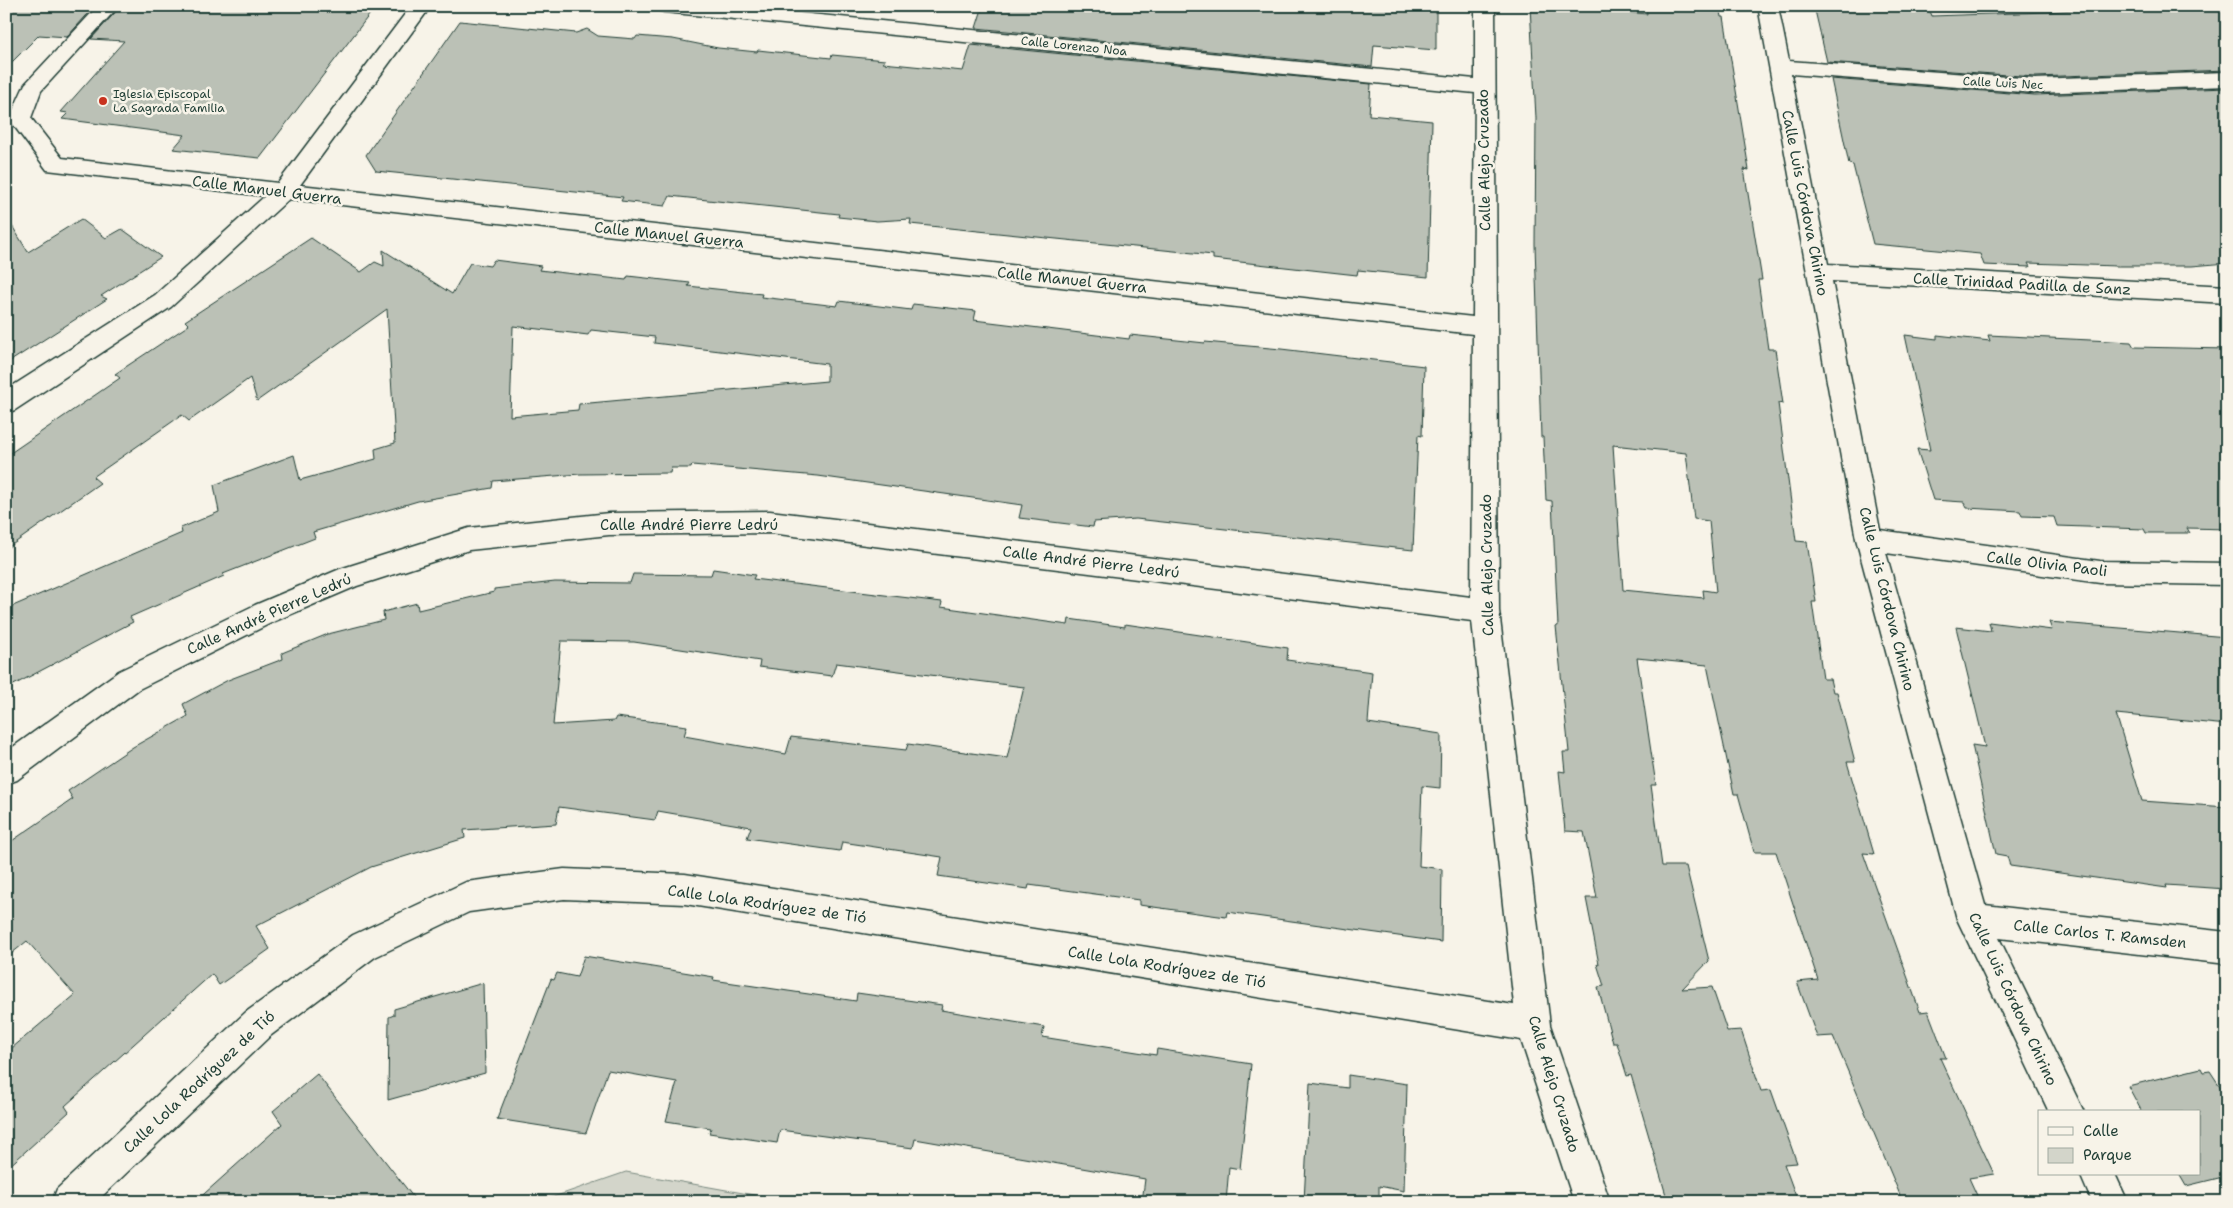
<svg xmlns="http://www.w3.org/2000/svg" width="2233" height="1208" font-family="'Shantell Sans',sans-serif">
	<style>
		.green { fill: #d3d5ca; stroke: #79897f }
		.building { fill: #bbc1b6; stroke: #1f3d34; fill-rule: evenodd }
		.lines { fill: none; stroke-linecap: round; stroke-linejoin: round }
		.minor-casing { stroke: #1f3d34; stroke-width: 3 }
		.minor { fill: #f7f3e8; fill-rule: evenodd }
		.poi-dot { fill: #c8321e; stroke: #f7f3e8; stroke-width: 2 }
		.labels { text-anchor: middle; dominant-baseline: central; stroke-width: 5; stroke-linejoin: round; paint-order: stroke }
		.far-street-label { font-size: 12px; fill: #1f3d34; stroke: #f7f3e8 }
		.far-poi-label { font-size: 12px; fill: #1f3d34; stroke: #f7f3e8; text-anchor: start }
		.street-label { font-size: 15px; fill: #1f3d34; stroke: #f7f3e8 }
	</style>
	<rect width="100%" height="100%" fill="#f7f3e8"/>
	<filter id="ink" filterUnits="userSpaceOnUse"><feTurbulence type="fractalNoise" baseFrequency=".02" numOctaves="2"/><feDisplacementMap in="SourceGraphic" scale="10" xChannelSelector="R" yChannelSelector="G"/><feConvolveMatrix kernelMatrix="1 2 1 2 8 2 1 2 1" color-interpolation-filters="sRGB"/></filter>
	<g filter="url(#ink)">
		<!-- green -->
		<path class="green" d="M626,1172l167,30h-254z"/>
		<!-- building -->
		<path class="building" d="M6,6h89l-28,31 -28,-2 -33,33z
			M121,6h255l-116,152 -87,-9 12,-14 -123,-16 6,-6 -7,-1 63,-71 -33,-2z
			M983,6h453v44l-62,-5 -2,22 -396,-39z
			M1530,6h27l90,8 -1,-8h73l2,11h3l25,153 -5,-1 18,111h-4l10,69h7l8,55 -5,-1 18,138 11,1 9,60h-4l11,77h7l3,13h4l18,70h-8l27,92 -11,-1 57,159 8,-1 18,47h-6l54,116 -25,4 11,24h-77l-70,-166 -16,1 -20,-55 21,-2 -42,-128h-22l-16,-58h-4l-27,-129 -70,-7 19,127h-5l11,81h24l23,95 -27,28 30,-2 15,44 14,-1 20,61 10,-1 26,73 -13,1 14,38h-130l-37,-127 -4,1 -10,-33h-4l-15,-56 6,-1 -7,-22h2l-13,-66h11l-13,-66 -19,-1 -6,-60 6,1 -2,-20h6l-13,-126h2l-6,-125 -6,-1 -3,-63h-2l-6,-193 1,-126zM1613,445l73,8 8,66 15,2 7,71 -13,-2 1,8 -81,-8z
			M1814,6l116,5 2,5 115,-4 80,-6h90l10,10v54l-192,7 -208,-15z
			M460,21l116,12 11,-4 11,7 37,3 2,-3 36,3 45,9 39,4 1,-2 73,8 1,-3 53,5 -2,3 80,8 8,-26 400,39 -2,31 63,6 -4,156 -70,-7 -1,5 -144,-16v-4l-303,-31 1,-5 -34,2 -39,-4 1,-3 -169,-18 -5,10 -44,-5 2,-4 -247,-26 -10,-16z
			M1831,79l204,16 192,-7v175l-35,3h-75l-89,-3 2,4 -46,-2 -4,-11 -107,-10 -20,-79 -4,-1z
			M6,216l22,36 53,-33 25,19 16,-9 39,28 -60,39 6,3 -101,65z
			M311,238l50,34 14,-10 9,4 -1,-16 69,44 18,-31 20,3 4,-6 47,6 -2,4 87,10 2,-4 62,7 -2,3 74,8 -1,3 76,9 2,-5 72,9 2,-6 63,7 -2,9 155,19 1,-4 75,8v-1l76,7 143,17 -2,70 -4,-1 -5,115 -277,-31 -42,3 -1,5 -74,-9 3,-13 -204,-29 -126,-11 -1,3h-20l-1,5 -90,1 -87,7 -1,7 -74,13 -105,31 2,6 -92,36 1,2 -94,41 3,5 -127,67v-80l176,-76 -1,-5 38,-16 -5,-27 80,-30 6,25 76,-21 -1,-10 20,-6 -8,-134 -130,92 -7,-23 -61,43 -7,-6 -89,62 7,6 -94,66v-93l114,-78 -5,-4 74,-49 -4,-4zM513,326l75,9 3,-5 64,7 -1,6 173,21v17l-248,23 -1,6 -68,6z
			M1905,335l32,4v-4l53,6 -2,-6 143,7 3,5 93,2v180l-40,-1 3,5h-44l-2,-4 -87,-3 -3,-9 -32,-1 -2,-5 -53,-3 -3,-6 -31,-2 -16,-51 13,1z
			M713,569l42,6 -2,4 189,23 -1,5 127,18 1,-6 56,8v-3l163,24 -1,12 85,12 -4,51 73,11 -1,54 -18,-2 -3,80 23,3 -1,73 -214,-30 -1,5 -87,-12v-5l-110,-15 -1,4 -90,-13 4,-19 -100,-15 -2,9 -93,-13 4,-11 -93,-16 -3,9 -96,-13 -3,17 -92,6 1,8 -94,29 -115,59 14,23 -51,36 -7,-11 -147,132 4,6 -63,57v-116l69,-58 -48,-54 -21,17v-113l67,-46 -5,-8 65,-44 55,-31 -5,-12 45,-24 55,-21 -1,-6 46,-19 56,-14 -1,-8 34,-9 1,7 76,-18v-3l61,-7 75,1 3,-9 78,1zM561,641l73,1 126,19 -1,6 73,9 4,-13 188,24 -17,71 -99,-14 -2,6 -115,-13 -5,17 -102,-18 3,-10 -71,-9 -2,4 -61,4z
			M1989,622l63,8 -3,-8 178,15v88l-111,-11 26,87 85,6v82l-61,-4 1,3 -157,-22 -3,-10 -11,-2 -24,-109 13,2 -29,-120 35,4z
			M584,956l130,21 -1,3 143,21 1,-8 85,12 -1,5 103,17 -2,10 114,18 1,-6 94,15 -11,105 -11,-2 -3,35h-84l3,-23 -230,-40 -2,9 -133,-18 -3,13 -68,-10 2,-5 -45,-7 11,-39 -69,-12 -22,63 -89,-14 54,-140 3,1 3,-7 20,4z
			M483,983l2,90 -97,27 1,-83 5,-2v-6z
			M2201,1068l2,4 7,-1 17,26v79l-41,10 -7,-12h20v-62h-57l-14,-26z
			M317,1074l100,128h-222l87,-78 -9,-13z
			M1348,1075l59,9 -3,107 -25,-5v16h-75l6,-119 38,5z"/>
		<g class="lines">
			<!-- minor casing -->
			<g class="minor-casing">
				<path id="minor" d="M98,6h21l-78,85 -10,27 31,40 216,25 133,-177h20l-131,179 1173,132 2,-224 -811,-81 -7,-2 -3,-4h73l748,73v-73h20l4,605 51,414 60,177h-36l-53,-162 -836,-136 -121,-5 -95,13 -94,45 -105,79 -174,166h-44l5,-13 189,-177 107,-77 113,-53 98,-13 121,5 829,131 -42,-384 -702,-88 -161,2 -140,15 -112,36 -82,35 -136,68 -122,91 -11,4v-32l113,-81 136,-66 85,-36 129,-41 140,-15 161,-2 701,86 2,-263 -1184,-135 -118,108 -156,103 -9,3v-23l149,-95 110,-99 -218,-26 -38,-51 16,-35z
					M1758,6h20l11,55 246,18 192,-7v14l-192,7 -244,-19 37,190 399,22v17l-395,-22 48,249 220,31 127,2v22l-127,-2 -214,-30 99,352 242,27v32l-228,-26 85,174h-35l-92,-193 -101,-380z
					M2080,1174h35l13,28h-36z"/>
			</g>
			<!-- minor -->
			<use href="#minor" class="minor"/>
		</g>
	</g>
	<!-- markers -->
	<circle class="poi-dot" cx="103" cy="101" r="5"/>
	<g class="labels">
		<!-- far-street labels -->
		<g class="far-street-label">
			<text transform="translate(1074 46) rotate(6)">Calle Lorenzo Noa</text>
			<text transform="translate(2003 83) rotate(3)">Calle Luis Nec</text>
		</g>
		<!-- far-poi labels -->
		<g class="far-poi-label">
			<text x="113" y="94">Iglesia Episcopal<tspan x="113" dy="14">La Sagrada Familia</tspan></text>
		</g>
		<!-- street labels -->
		<g class="street-label">
			<text transform="translate(1484 160) rotate(-91)">Calle Alejo Cruzado</text>
			<text transform="translate(267 190) rotate(7)">Calle Manuel Guerra</text>
			<text transform="translate(1805 203) rotate(79)">Calle Luis Córdova Chirino</text>
			<text transform="translate(669 235) rotate(6)">Calle Manuel Guerra</text>
			<text transform="translate(1072 280) rotate(6)">Calle Manuel Guerra</text>
			<text transform="translate(2022 284) rotate(3)">Calle Trinidad Padilla de Sanz</text>
			<text x="689" y="525">Calle André Pierre Ledrú</text>
			<text transform="translate(1091 562) rotate(7)">Calle André Pierre Ledrú</text>
			<text transform="translate(2047 564) rotate(7)">Calle Olivia Paoli</text>
			<text transform="translate(1487 565) rotate(-91)">Calle Alejo Cruzado</text>
			<text transform="translate(1887 599) rotate(76)">Calle Luis Córdova Chirino</text>
			<text transform="translate(269 614) rotate(-24)">Calle André Pierre Ledrú</text>
			<text transform="translate(767 904) rotate(8)">Calle Lola Rodríguez de Tió</text>
			<text transform="translate(2100 934) rotate(6)">Calle Carlos T. Ramsden</text>
			<text transform="translate(1167 967) rotate(9)">Calle Lola Rodríguez de Tió</text>
			<text transform="translate(2013 999) rotate(65)">Calle Luis Córdova Chirino</text>
			<text transform="translate(199 1082) rotate(-43)">Calle Lola Rodríguez de Tió</text>
			<text transform="translate(1554 1084) rotate(73)">Calle Alejo Cruzado</text>
		</g>
	</g>
	<!-- margin -->
	<rect width="2233" height="1208" fill="none" stroke="#f7f3e8" stroke-width="25"/>
	<rect x="12" y="12" width="2208" height="1183" fill="none" stroke="#1f3d34" stroke-width="2" filter="url(#ink)"/>
	<!-- legend -->
	<rect x="2038" y="1110" width="162" height="65" fill="#f7f3e8" stroke="#a1aaa0"/>
	<rect x="2048" y="1127" width="25" height="8" fill="#f7f3e8" stroke="#a1aaa0"/>
	<text x="2083" y="1136" font-size="15" fill="#1f3d34">Calle</text>
	<rect x="2048" y="1148" width="25" height="15" fill="#d3d5ca" stroke="#a1aaa0"/>
	<text x="2083" y="1160" font-size="15" fill="#1f3d34">Parque</text>
</svg>
